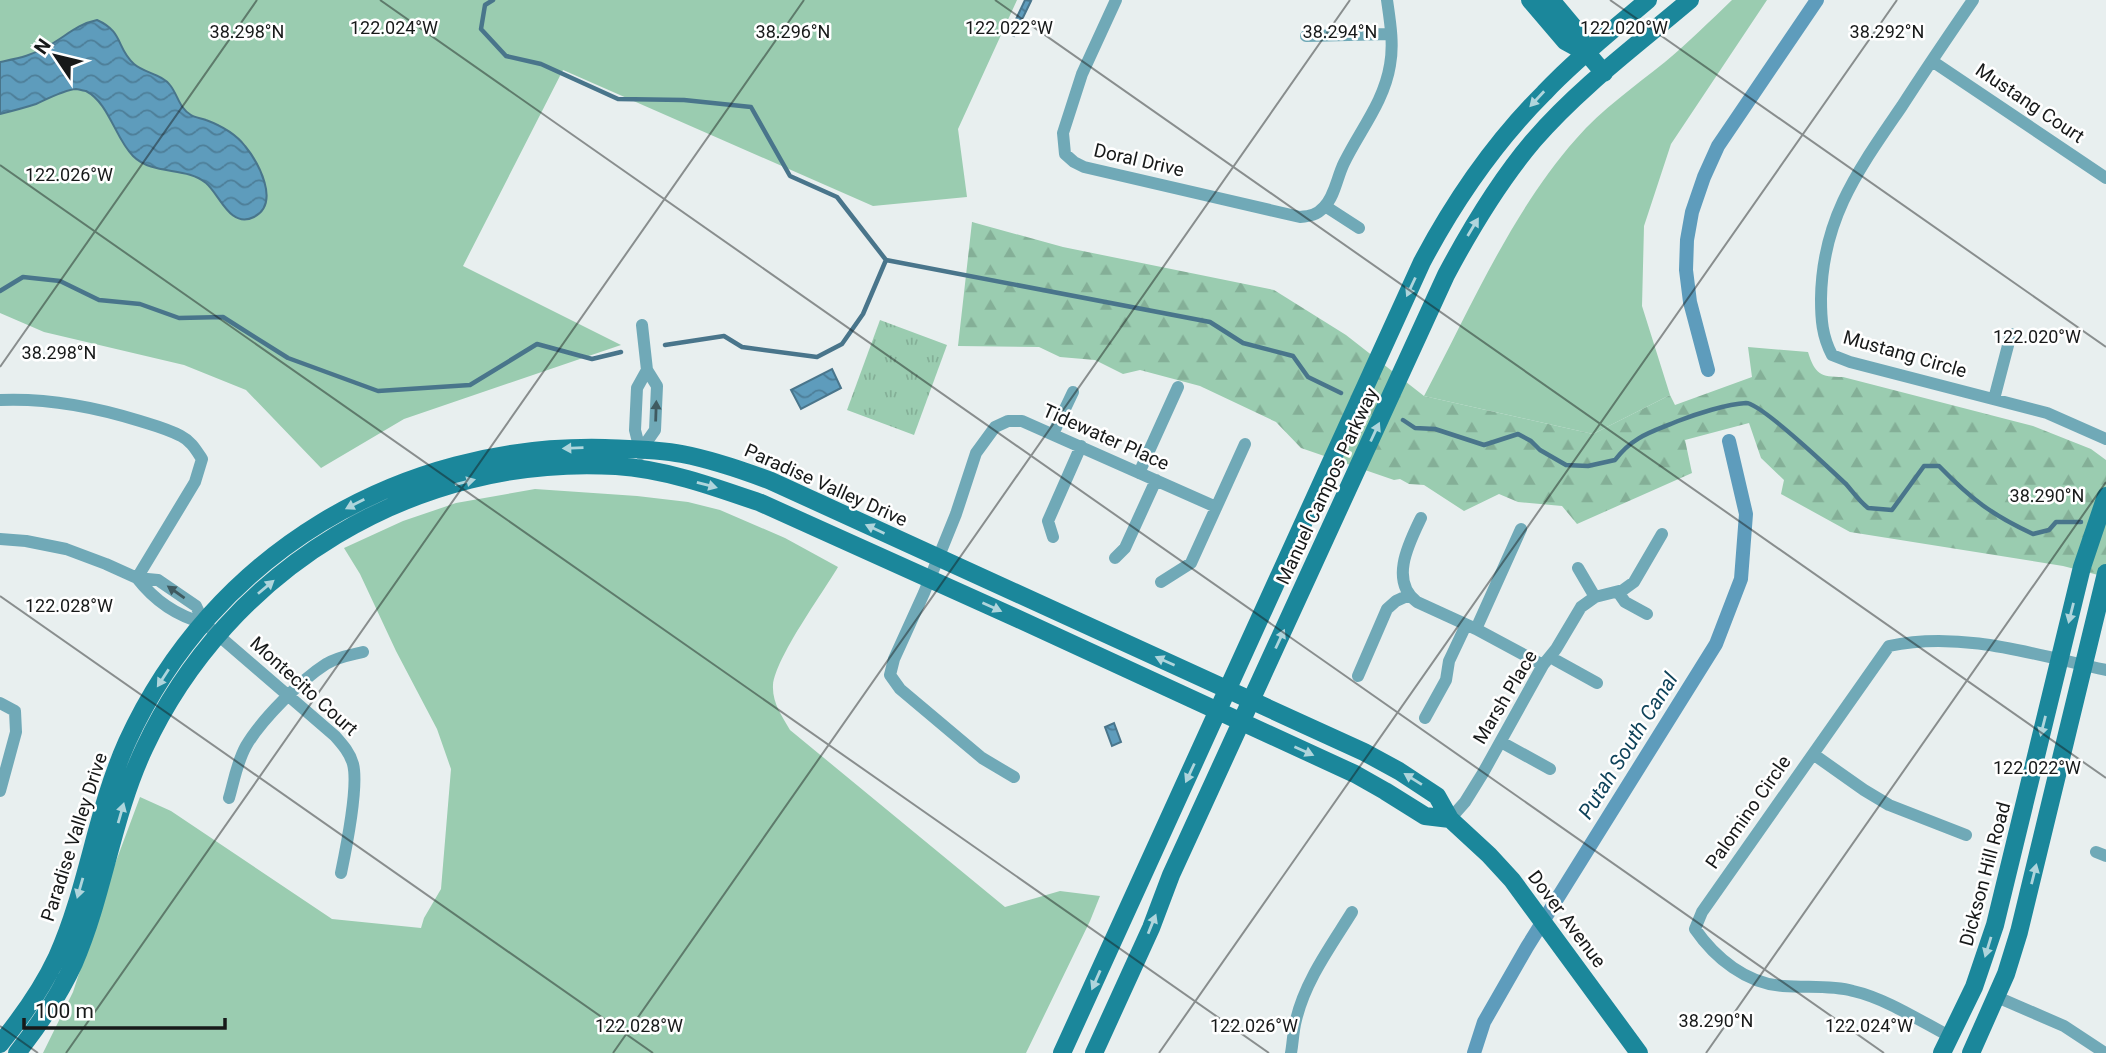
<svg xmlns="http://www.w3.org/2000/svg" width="2106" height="1053" font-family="Roboto,sans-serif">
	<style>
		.green { fill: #9accb0 }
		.forest { fill: url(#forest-firs) }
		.park { fill: url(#park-tufts) }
		.water { fill: url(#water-waves); stroke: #49758b; stroke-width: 2 }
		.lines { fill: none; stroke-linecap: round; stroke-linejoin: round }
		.stream { stroke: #49758b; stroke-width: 4.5 }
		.canal { stroke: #5e9cbc; stroke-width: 14 }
		.street { stroke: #70a9b7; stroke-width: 12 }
		.secondary { stroke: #1b879b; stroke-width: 18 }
		.oneway { fill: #afd5dc }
		.oneway2 { fill: #3f5a60 }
		.ticks { fill: none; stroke: #171919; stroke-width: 2; stroke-opacity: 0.45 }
		.labels { text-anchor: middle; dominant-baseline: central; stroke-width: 5; stroke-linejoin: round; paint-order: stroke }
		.street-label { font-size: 19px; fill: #171919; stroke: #fff }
		.water-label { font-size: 21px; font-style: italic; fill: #0f435a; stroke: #fff }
		.ticks-label { font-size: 18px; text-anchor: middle; fill: #171919; stroke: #fff; stroke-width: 5; stroke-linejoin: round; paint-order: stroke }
	</style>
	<defs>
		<pattern id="forest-firs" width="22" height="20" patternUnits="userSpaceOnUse" patternTransform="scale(1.75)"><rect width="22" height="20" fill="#9accb0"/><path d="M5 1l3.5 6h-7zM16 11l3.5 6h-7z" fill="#84af97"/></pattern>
		<pattern id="park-tufts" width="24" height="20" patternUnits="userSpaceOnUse" patternTransform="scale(1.75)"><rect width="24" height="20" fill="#9accb0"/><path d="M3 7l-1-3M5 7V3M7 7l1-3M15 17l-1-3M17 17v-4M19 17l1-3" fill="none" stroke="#84af97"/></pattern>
		<pattern id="water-waves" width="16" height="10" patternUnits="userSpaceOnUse" patternTransform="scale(1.75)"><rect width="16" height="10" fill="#5e9cbc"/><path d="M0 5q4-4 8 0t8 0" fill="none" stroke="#4d7e98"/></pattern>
	</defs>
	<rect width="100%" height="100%" fill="#e8efef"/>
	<!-- green -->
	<path class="green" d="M0,0h1017l-59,129 9,68 -94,9 -310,-136 -100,196 158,79 -217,74 -83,49 -75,-78 -62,-25 -140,-33 -44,-19z
		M1732,0h35l-96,144 -27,82 -2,80 28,89 -77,39 -169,-38c45,-85 88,-185 152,-257 26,-30 58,-52 89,-77 23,-19 45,-41 67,-62z
		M535,489l102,7 51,6 32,8 65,28 53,29c-16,27 -62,90 -65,118 -1,18 9,31 17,45l215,177 55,-16 40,5 -10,25 -64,132h-983l30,-61 39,-120 28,-75 31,14 161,108 89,9 3,-10 17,-29 10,-120 -14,-40 -41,-78 -36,-77 -16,-26 59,-27 53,-18z"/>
	<!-- forest -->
	<path class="forest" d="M972,222l91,25 211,43 72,45 78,61 169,38 77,-39 5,10 77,-28 -4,-30 60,5c7,22 12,25 35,25l190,49 58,23 15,11v117l-43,-11 -213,-34 -69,-38 3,-14 -23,-22 -12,-35 -64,17 7,33 -115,51 -15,-18 -44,-4 -19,-8 -35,17 -40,-26 -15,-1 -9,-5 -6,1 -93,-32 -25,-26 -76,-36 -60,-16 -17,4 -28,-14 -35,-3 -21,-10 -81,-1z"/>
	<!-- park -->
	<path class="park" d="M880,320l67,25 -33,90 -67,-25z"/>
	<!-- water -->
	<path class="water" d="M1025,0l6,1 -17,35 -5,-2z
		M97,20c27,12 19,28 37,44 10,9 28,10 36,21 8,10 9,23 21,30 4,3 11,3 15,5 16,6 29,13 39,26 13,16 36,57 9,71 -24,12 -34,-22 -48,-34 -20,-17 -53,-7 -73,-27 -18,-18 -24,-53 -47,-65 -1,0 -9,-2 -10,-2 -12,1 -29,10 -40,15 -12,4 -24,7 -36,10v-52c19,-4 31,-6 48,-16 17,-9 29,-22 49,-26z
		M832,369l9,19 -40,21 -10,-19z
		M1114,723l7,19 -9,4 -7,-19z"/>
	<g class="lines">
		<!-- stream -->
		<path class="stream" d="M493,0l-8,5 -4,24 25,27 35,8 77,35 66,1 67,7 39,69 47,21 49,63 324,62 33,21 50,13 15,21 33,16
			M0,291l23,-14 37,4 39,19 41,4 39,14 44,-1 65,41 90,33 92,-6 67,-41 55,15 29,-7
			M665,345l59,-9 18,11 75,10 25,-13 21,-30 23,-54
			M1403,420l12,8 20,1 49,16 34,-11 13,7 9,9 26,15 22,1 27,-6c18,-24 37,-28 63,-39 18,-7 49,-17 68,-18 15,0 85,67 100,81 7,8 13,17 22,24l24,2 32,-44h15c32,33 53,49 94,68l16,-4 7,-8h25"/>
		<!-- canal -->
		<path class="canal" d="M1708,370l-18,-68 -4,-32 1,-30 5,-28 12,-35 14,-31 99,-146
			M1474,1053l10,-31 43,-75 189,-303 25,-65 5,-65 -17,-73"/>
		<!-- street -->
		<path class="street" d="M1116,0l-34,74 -19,59 2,21 9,8 10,5 216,50c10,-1 17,-2 24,-10 11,-11 13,-30 20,-44 16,-33 40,-61 46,-98 4,-21 0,-44 -3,-65
			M1973,0c-24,35 -48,70 -71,106 -43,63 -80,112 -81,193 0,20 1,37 11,56l18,7 197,51 59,26
			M1306,36l85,-2
			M1932,61l174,117
			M1325,206l34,22
			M1994,399l17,-65
			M0,400c47,-2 95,7 140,21 13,4 28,8 41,15 10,5 15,14 21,23l-7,23 -58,96
			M1053,434l20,-42
			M641,450l14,-20 2,-44 -10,-16 -5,-45
			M641,454l-6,-24 2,-42 10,-18
			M1139,473l39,-86
			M1421,518c-12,25 -32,63 -4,84l59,27 67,36
			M1053,537l-5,-16 33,-75
			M0,539l26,2 40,8 40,15 31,14 21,2 38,26 8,17 131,113c8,9 15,17 18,28 6,23 -7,85 -12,109
			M1115,558l10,-10 31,-68
			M1578,568l17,29
			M137,578c17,22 40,38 67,45
			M1161,582l30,-19 54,-119
			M1618,592l7,10 22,12
			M1476,629l45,-100
			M1550,657l47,26
			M1358,676l29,-67 9,-8 13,-6
			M0,703l15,8 1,21 -16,59
			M1425,718l21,-38 3,-19 17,-36
			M1501,742l49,27
			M1813,754l51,36 25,15 77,30
			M1014,777l-32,-19 -82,-69 -10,-14 4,-16 30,-66 32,-79 20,-61 19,-26 13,-6h14l194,86
			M229,798c5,-17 8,-36 17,-52 15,-26 55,-66 80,-82 11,-7 25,-9 37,-12
			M1450,819l15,-17 18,-29 60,-108 13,-16 25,-42 14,-10 28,-7 11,-8 28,-48
			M2096,852l10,4
			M1997,997l67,29 41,27
			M1951,1037c-29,-15 -66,-39 -98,-46 -22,-6 -46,-3 -70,-5 -36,-2 -68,-28 -88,-57l7,-17 187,-266c72,-16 147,9 217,24
			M1291,1053c2,-11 2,-22 5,-33 9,-39 35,-74 56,-108"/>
		<!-- secondary -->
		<path class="secondary" d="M1530,0l35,41 22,12
			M1551,0l26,31 10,22 17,20
			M0,1044c22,-27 42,-55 57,-87 31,-69 39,-146 70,-215 86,-188 273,-299 478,-294 25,1 52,1 77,6 31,6 60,16 89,27l593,271 35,19 38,25 13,23 39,36 23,25 127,173
			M17,1053c22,-28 42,-57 57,-90 30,-69 38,-146 70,-214 84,-181 272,-295 472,-283 49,3 99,21 145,37l253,114 341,157 30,17 40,25 25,3
			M1062,1053l360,-791c33,-62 72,-119 122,-169 32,-34 69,-63 104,-93
			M1094,1053l57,-125 20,-53 275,-600c25,-47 53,-94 88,-135 46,-53 103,-95 156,-140
			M1942,1053l32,-66 21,-62 87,-358 24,-71
			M1971,1053l35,-79 13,-42 87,-359"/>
	</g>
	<!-- one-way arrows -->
	<defs><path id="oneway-solid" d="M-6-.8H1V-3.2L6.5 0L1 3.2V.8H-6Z" transform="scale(1.75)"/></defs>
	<g class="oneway">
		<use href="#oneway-solid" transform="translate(1537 99) rotate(133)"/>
		<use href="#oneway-solid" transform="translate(1473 227) rotate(-59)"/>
		<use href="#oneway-solid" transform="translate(1411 287) rotate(115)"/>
		<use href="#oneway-solid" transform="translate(1375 432) rotate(-65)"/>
		<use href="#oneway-solid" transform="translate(573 448) rotate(178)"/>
		<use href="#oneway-solid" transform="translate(465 482) rotate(-14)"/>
		<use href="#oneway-solid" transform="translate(707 485) rotate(15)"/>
		<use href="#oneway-solid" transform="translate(355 504) rotate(153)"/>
		<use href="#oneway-solid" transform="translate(875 529) rotate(-155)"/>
		<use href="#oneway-solid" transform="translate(266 587) rotate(-40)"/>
		<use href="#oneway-solid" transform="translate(992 607) rotate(24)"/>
		<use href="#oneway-solid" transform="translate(2071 613) rotate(104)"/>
		<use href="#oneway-solid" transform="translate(1280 639) rotate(-65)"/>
		<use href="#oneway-solid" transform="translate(1165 661) rotate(-156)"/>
		<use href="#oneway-solid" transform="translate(163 678) rotate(123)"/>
		<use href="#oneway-solid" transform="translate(2043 726) rotate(104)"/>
		<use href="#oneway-solid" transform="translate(1304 751) rotate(24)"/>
		<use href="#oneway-solid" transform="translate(1190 773) rotate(115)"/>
		<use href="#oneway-solid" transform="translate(1413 779) rotate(-148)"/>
		<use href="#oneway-solid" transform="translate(121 813) rotate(-74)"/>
		<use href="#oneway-solid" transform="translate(2034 874) rotate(-76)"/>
		<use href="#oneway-solid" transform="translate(80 888) rotate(106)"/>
		<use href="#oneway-solid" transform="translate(1152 924) rotate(-68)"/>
		<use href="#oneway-solid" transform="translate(1988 947) rotate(107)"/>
		<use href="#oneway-solid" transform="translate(1096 980) rotate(114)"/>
	</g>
	<g class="oneway2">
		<use href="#oneway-solid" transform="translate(656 411) rotate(-88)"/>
		<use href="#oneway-solid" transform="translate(176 592) rotate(-145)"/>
	</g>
	<!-- ticks -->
	<path class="ticks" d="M380,0l1504,1053M995,0l1111,778M1610,0l496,347M0,165l1269,888M0,367l257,-367M0,596l653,457M0,1026l38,27M66,1053l738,-1053M613,1053l737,-1053M1159,1053l738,-1053M1706,1053l400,-571"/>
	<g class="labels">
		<!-- street labels -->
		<g class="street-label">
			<text transform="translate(2030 103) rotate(34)">Mustang Court</text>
			<text transform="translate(1139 160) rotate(13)">Doral Drive</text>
			<text transform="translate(1905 354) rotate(16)">Mustang Circle</text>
			<text transform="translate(1106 437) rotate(24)">Tidewater Place</text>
			<text transform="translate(826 485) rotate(24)">Paradise Valley Drive</text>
			<text transform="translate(1327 486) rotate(-65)">Manuel Campos Parkway</text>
			<text transform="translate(304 686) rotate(42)">Montecito Court</text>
			<text transform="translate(1505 697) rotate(-59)">Marsh Place</text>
			<text transform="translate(1748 812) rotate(-55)">Palomino Circle</text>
			<text transform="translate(74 837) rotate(-72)">Paradise Valley Drive</text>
			<text transform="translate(1985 874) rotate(-75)">Dickson Hill Road</text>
			<text transform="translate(1567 919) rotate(53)">Dover Avenue</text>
		</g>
		<!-- water labels -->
		<g class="water-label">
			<text transform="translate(1628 746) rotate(-58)">Putah South Canal</text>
		</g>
	</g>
	<g class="ticks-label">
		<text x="1624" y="34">122.020°W</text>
		<text x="394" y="34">122.024°W</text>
		<text x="1009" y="34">122.022°W</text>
		<text x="247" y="38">38.298°N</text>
		<text x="793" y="38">38.296°N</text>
		<text x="1340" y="38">38.294°N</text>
		<text x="1887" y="38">38.292°N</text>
		<text x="69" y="181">122.026°W</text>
		<text x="2037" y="343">122.020°W</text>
		<text x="59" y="359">38.298°N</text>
		<text x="2047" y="502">38.290°N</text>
		<text x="69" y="612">122.028°W</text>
		<text x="2037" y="774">122.022°W</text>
		<text x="1716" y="1027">38.290°N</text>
		<text x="639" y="1032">122.028°W</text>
		<text x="1254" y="1032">122.026°W</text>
		<text x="1869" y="1032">122.024°W</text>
	</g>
	<!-- north arrow -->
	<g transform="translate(56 56) rotate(305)" stroke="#ffffff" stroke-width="5" paint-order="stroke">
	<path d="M0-5L12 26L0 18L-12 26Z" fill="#171919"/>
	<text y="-10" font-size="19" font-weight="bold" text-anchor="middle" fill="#171919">N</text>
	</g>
	<!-- scale -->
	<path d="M24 1018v10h201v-10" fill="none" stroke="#171919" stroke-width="3.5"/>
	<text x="35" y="1018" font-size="21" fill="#171919" stroke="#ffffff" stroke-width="5" paint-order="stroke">100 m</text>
</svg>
